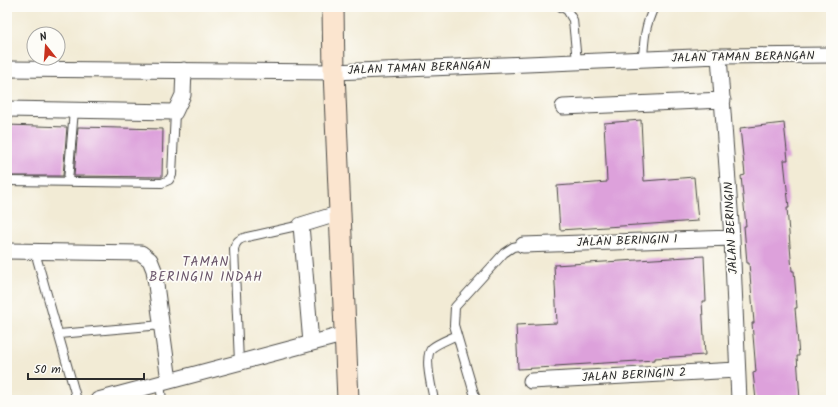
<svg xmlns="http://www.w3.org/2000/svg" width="838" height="407" font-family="Kalam,sans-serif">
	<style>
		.building { fill: #dda1db }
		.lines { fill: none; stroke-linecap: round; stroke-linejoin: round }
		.lane-casing { stroke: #494844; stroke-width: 10 }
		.street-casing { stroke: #494844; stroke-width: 17 }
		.secondary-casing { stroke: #494844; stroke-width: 23 }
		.lane { stroke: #fff; stroke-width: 8 }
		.street { stroke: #fff; stroke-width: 15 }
		.secondary { stroke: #fbe5cf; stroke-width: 21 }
		.labels { text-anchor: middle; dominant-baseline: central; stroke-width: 3.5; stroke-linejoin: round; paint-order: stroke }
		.street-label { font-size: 12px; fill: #2b2b2b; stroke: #fdfcf7 }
		.neighbourhood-label { font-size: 13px; letter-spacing: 1px; fill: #695469; stroke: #fdfcf7 }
	</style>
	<rect width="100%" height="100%" fill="#fdfcf7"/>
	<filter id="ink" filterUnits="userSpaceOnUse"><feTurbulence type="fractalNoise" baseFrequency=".025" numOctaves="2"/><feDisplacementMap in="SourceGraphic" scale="8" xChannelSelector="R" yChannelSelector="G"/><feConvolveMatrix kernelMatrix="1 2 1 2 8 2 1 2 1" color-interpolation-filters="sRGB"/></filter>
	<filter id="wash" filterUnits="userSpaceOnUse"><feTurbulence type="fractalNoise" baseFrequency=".012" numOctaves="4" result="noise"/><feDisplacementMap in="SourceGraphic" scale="16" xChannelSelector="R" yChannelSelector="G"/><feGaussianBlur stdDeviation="0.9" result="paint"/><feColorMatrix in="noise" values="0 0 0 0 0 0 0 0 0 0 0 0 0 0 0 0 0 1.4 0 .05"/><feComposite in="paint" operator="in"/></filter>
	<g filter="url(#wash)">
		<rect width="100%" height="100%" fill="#f2ebd5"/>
		<g id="blocks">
			<!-- building -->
			<path class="building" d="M641,120l3,61 50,-4 4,44 -138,9 -3,-44 50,-4 -3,-59z
				M784,123l4,37h-4l5,48h-2l5,63h2l3,37h-2l4,48h-2l3,44h-44l-3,-27 3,-1 -4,-49h2l-5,-60h-2l-3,-37h2l-5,-50 4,-1 -5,-47z
				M7,125l60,2 -4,49h-56z
				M78,127l85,2 -1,48 -88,-1z
				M704,256l2,45h-4l3,54 -50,3v2l-100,6v1l-37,2 -2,-44 41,-2 -3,-58z"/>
		</g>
	</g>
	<g filter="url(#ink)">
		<use href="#blocks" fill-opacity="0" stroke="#494844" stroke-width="1"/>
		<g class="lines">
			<!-- lane casing -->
			<g class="lane-casing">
				<path id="lane" d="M561,7l6,3 6,10 4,42
					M643,59c1,-20 2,-33 11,-52
					M7,181l155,2 7,-3 3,-5 3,-63
					M68,181l6,-71
					M35,252l42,148
					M59,334l103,-9
					M239,362l-5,-113c2,-8 5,-10 13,-12l54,-12
					M160,383l2,17
					M434,400c-2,-11 -11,-44 -2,-52 6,-5 17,-9 25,-13
					M476,400l-22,-75 1,-18 49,-54 9,-6 10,-2"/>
			</g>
			<!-- street casing -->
			<g class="street-casing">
				<path id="street" d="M719,56l13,182 7,162
					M7,69l327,3 385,-16 112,-1
					M563,107l160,-7
					M7,109l168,3 8,-17 1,-25
					M523,245l209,-7
					M7,251l134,2 9,7 4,10 15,111
					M311,343l-10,-118 39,-12
					M531,381l206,-11
					M98,400l248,-66"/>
			</g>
			<!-- secondary casing -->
			<g class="secondary-casing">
				<path id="secondary" d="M333,7l1,65 14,328"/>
			</g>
			<!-- lane -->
			<use href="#lane" class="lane"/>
			<!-- street -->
			<use href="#street" class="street"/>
			<!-- secondary -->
			<use href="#secondary" class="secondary"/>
		</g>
	</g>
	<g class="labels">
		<!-- street labels -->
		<g class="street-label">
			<text transform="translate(743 57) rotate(-1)">JALAN TAMAN BERANGAN</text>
			<text transform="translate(419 68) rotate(-2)">JALAN TAMAN BERANGAN</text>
			<text transform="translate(731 228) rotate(-93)">JALAN BERINGIN</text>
			<text transform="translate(627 241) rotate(-2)">JALAN BERINGIN 1</text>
			<text transform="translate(634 375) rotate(-3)">JALAN BERINGIN 2</text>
		</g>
		<!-- neighbourhood labels -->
		<g class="neighbourhood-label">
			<text x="206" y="262">TAMAN<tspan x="206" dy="15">BERINGIN INDAH</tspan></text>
		</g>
	</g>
	<!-- margin -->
	<rect width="838" height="407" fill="none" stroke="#fdfcf7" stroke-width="24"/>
	<!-- north arrow -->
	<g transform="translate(46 46) rotate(343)"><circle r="19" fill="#fdfcf7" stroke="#a9a8a5"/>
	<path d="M0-3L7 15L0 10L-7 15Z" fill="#c8321e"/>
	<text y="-6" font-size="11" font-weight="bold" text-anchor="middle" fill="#2b2b2b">N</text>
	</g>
	<!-- scale -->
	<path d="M28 373v6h116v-6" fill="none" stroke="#2b2b2b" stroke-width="2"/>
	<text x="34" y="373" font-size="12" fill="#2b2b2b" stroke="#fdfcf7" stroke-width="3" paint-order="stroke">50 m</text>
</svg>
